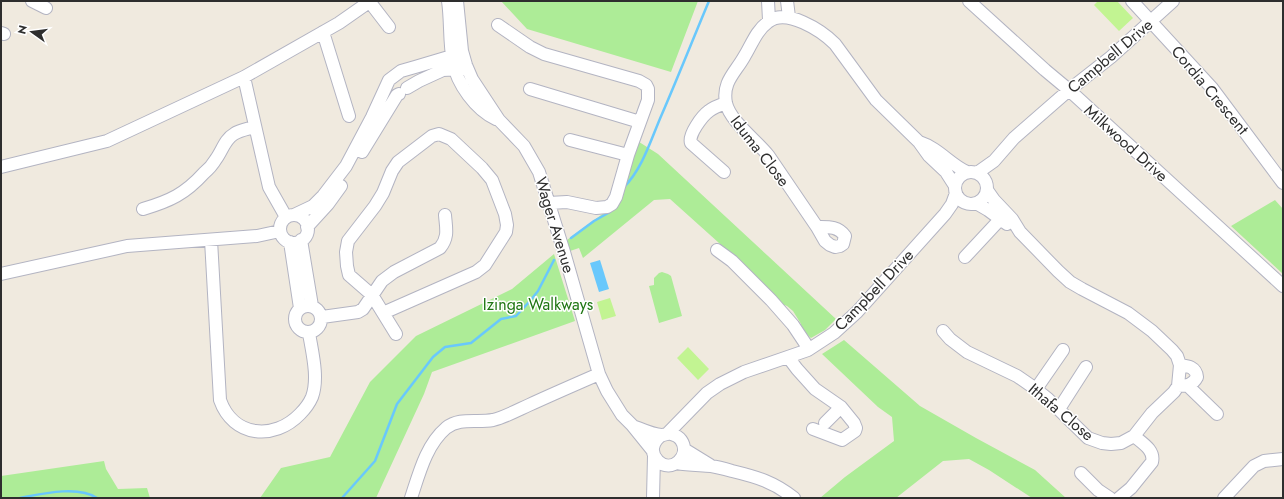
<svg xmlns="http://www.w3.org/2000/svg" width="1284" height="499" font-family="Jost,sans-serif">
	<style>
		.green { fill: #adec97 }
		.pitch { fill: #c2f492 }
		.water { fill: #69c8fc }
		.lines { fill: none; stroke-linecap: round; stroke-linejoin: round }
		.stream { stroke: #69c8fc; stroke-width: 2.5 }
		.minor-casing { stroke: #b3b4c2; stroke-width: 14 }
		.minor { stroke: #fff; stroke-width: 12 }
		.labels { text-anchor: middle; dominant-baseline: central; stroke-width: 3; stroke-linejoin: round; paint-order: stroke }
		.street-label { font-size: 16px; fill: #2e2e2e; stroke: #fff }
		.park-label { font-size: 16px; fill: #1f7613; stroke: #fff }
	</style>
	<rect width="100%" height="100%" fill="#f0eadf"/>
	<!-- green -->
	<path class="green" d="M501,1h197l-27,71 -144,-43z
		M636,140l22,14 178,165 -11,11 -14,8 -10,-9v-5l-8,-13 -6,-5 -5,-2 -63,-61 -49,-44 -16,1 -71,58 -4,-10 -9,3 -3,-11 41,-30z
		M1275,200l8,9v65l-52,-48z
		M554,254l21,67 -143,51 -8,22 -48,104h-116l21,-30 49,-11 40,-75 46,-46 96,-47z
		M662,272l6,2 3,2 11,40 -23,7 -10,-37 5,-1v-7l5,-5z
		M844,340l76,66 56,32 59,32 31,28h-34l-43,-28 -20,-11 -26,2 -47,37h-76l25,-21 49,-36 -2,-24 -14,-10 -56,-53z
		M104,461l2,8 12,20 29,-1 3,10h-149v-22z"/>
	<!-- pitch -->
	<path class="pitch" d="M1098,1h19l16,17 -14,13 -25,-26z
		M610,298l6,18 -14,4 -5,-18z
		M688,347l21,22 -11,11 -21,-22z"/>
	<!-- water -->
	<path class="water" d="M600,260l9,29 -10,3 -9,-29z"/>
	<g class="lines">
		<!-- stream -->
		<path class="stream" d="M624,187c19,-19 27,-48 38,-73 16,-37 31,-75 47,-113
			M571,238l23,-17 16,-9
			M20,498c21,-4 58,-13 77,0
			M342,498l33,-37 22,-57 36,-47 12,-10 26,-4 30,-24 15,-3 14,-15 8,-10 16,-31"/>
		<!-- minor casing -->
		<g class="minor-casing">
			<path id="minor" d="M32,1l14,7
				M369,1l20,26
				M448,1c3,20 1,41 5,61 4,22 23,48 43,57
				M457,1l5,50 4,14 6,14 27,41 25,26 15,26 25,80 35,122 8,17 15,24 10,10 21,26
				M768,1l1,19
				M787,1l2,16
				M969,1l76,69 24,20 214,196
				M1132,1l80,87 71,95
				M498,25l32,22 14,7 95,27 7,4 2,4v11l-20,55 -12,42 -4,7 -5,3 -11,1 -29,-6 -18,1
				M323,32l26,84
				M1,33l3,1
				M244,77l25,110 17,30
				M407,88l12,-7 24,-11 19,-1
				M530,89l110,33
				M570,140l58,15
				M919,142c21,7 30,22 48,30
				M362,152l35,-57 2,-1
				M1,167l106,-26 137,-64 95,-54 30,-21
				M724,172l-33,-29c-3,-8 11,-27 18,-32 5,-4 11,-6 17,-8
				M955 188a16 16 0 1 1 32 0a16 16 0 1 1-32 0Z
				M977,173l17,-12 20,-23 55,-48 42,-33 62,-56
				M976,203l12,7 19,14
				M143,209c27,-8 42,-15 61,-36 5,-4 9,-9 12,-14 6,-8 9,-20 18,-25 6,-4 14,-5 20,-7
				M294,215l19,-9 10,-10 23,-30 26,-49 17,-37 12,-9 14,-4 37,-11 11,-1
				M280 229a14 14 0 1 1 28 0a14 14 0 1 1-28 0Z
				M307,227l21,-23 13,-18
				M817,227c11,0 21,-1 28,9l-2,8 -3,2 -5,1 -5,-2 -5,-4 -8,-14 -49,-72c-12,-15 -38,-34 -42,-52 -4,-21 9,-30 18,-46 8,-13 12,-26 24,-35 18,-15 54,9 67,22l41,56 43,42 10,14 17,16 9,14
				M211,240l9,160c13,37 54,41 80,14 5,-5 9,-10 12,-17 7,-19 0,-45 -3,-64
				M301,240l11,66
				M290,242l10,66
				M717,250l15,11 39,39 22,25 16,24
				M965,257l41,-44
				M1,274l126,-28 130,-10 23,-5
				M295 319a13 13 0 1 1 26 0a13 13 0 1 1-26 0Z
				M383,313l93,-41 9,-7 21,-33 1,-7 -2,-11 -13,-34 -10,-12 -31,-29 -12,-5 -7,2 -34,26 -6,9 -9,22 -8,13 -27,35 -2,11 1,14 2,9 23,20 24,39
				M322,317l36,-5 5,-3 19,-28 12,-9 46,-24c9,-11 6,-20 5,-33
				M943,331l7,8 17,13 50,24 16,11 15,12 40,39 14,5 9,1 10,-1 13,-7 18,-23 22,-21 4,-6 2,-21 -3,-9 -5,-6 -20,-19 -24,-18 -46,-24 -12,-7 -12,-11 -38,-39 -8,-13 -18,-19 -7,-10
				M788,357l9,12 18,20 26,18 13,16 2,5 -1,3 -13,9 -29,-11
				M1187,385l30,29
				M1178,386c8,0 15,-1 19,-9 -1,-10 -9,-11 -17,-12
				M1036,389l27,-39
				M1059,409l27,-42
				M825,423l16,-16
				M633,426c8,3 20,9 29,9 3,0 6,-2 9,-1 4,1 8,3 10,6 11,16 -10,34 -23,21 -9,-9 -5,-20 4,-26
				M667,434l40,-41 13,-9 24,-12 64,-22 26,-17 23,-21 88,-98 7,-10 4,-11
				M684,449l26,16
				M677,463c11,2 23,2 34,3 7,1 14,3 21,5 25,6 42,11 62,27
				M1081,473l17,17 12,8
				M411,498c8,-24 15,-53 35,-70 14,-11 30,-5 47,-8 12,-3 25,-10 36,-15 24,-11 47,-21 70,-31
				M653,498l1,-42
				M1119,498l12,-10 21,-26c3,-12 -10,-19 -18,-26
				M1224,498l30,-32 10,-5 19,-2"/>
		</g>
		<!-- minor -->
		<use href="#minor" class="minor"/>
	</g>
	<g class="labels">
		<!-- street labels -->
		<g class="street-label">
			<text transform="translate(1110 56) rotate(-40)">Campbell Drive</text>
			<text transform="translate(1210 90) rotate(50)">Cordia Crescent</text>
			<text transform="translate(1126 143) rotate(42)">Milkwood Drive</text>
			<text transform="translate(760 151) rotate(52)">Iduma Close</text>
			<text transform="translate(555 225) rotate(73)">Wager Avenue</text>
			<text transform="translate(874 290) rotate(-46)">Campbell Drive</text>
			<text transform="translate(1061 412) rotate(40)">Ithafa Close</text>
		</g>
		<!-- park labels -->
		<g class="park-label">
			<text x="538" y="304">Izinga Walkways</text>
		</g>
	</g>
	<!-- border -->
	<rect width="1284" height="499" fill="none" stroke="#2e2e2e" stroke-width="4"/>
	<!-- north arrow -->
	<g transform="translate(32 32) rotate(284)" stroke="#ffffff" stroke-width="3" paint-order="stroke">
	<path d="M0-3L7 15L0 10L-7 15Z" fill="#2e2e2e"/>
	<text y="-6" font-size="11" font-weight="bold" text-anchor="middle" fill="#2e2e2e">N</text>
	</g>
</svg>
